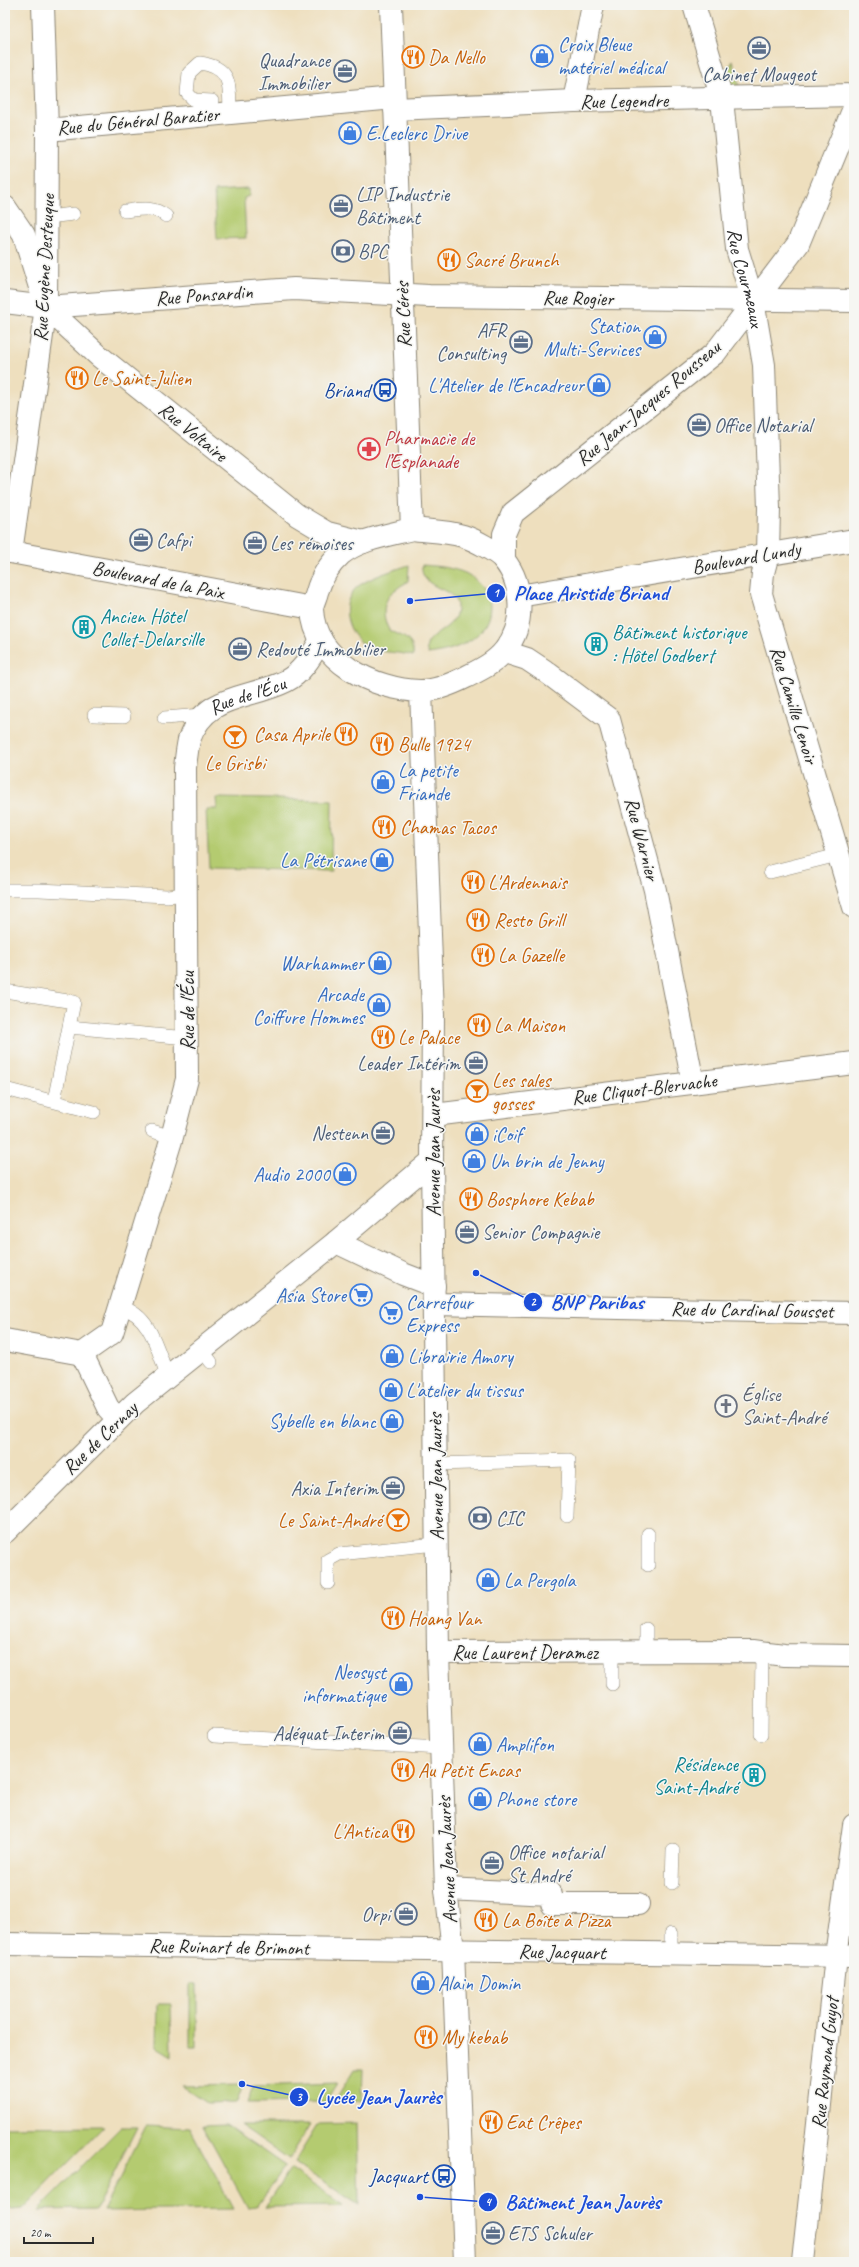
<svg xmlns="http://www.w3.org/2000/svg" width="859" height="2267" font-family="Caveat,sans-serif">
	<style>
		.green { fill: #b4cb70; stroke: #707b4e }
		.lines { fill: none; stroke-linecap: round; stroke-linejoin: round }
		.lane-casing { stroke: #8c8574; stroke-width: 14 }
		.street-casing { stroke: #8c8574; stroke-width: 24 }
		.secondary-casing { stroke: #8c8574; stroke-width: 24 }
		.lane { stroke: #fff; stroke-width: 13 }
		.street { stroke: #fff; stroke-width: 22 }
		.secondary { stroke: #fff; stroke-width: 22 }
		.labels { text-anchor: middle; dominant-baseline: central; stroke-width: 3; stroke-linejoin: round; paint-order: stroke }
		.shop-label { font-size: 20px; fill: #366cbe; stroke: #f6f6f2; text-anchor: start }
		.food-label { font-size: 20px; fill: #c56008; stroke: #f6f6f2; text-anchor: start }
		.service-label { font-size: 20px; fill: #4e5e75; stroke: #f6f6f2; text-anchor: start }
		.street-label { font-size: 20px; fill: #2b2b2b; stroke: #f6f6f2 }
		.transit-label { font-size: 20px; fill: #164399; stroke: #f6f6f2; text-anchor: end }
		.health-label { font-size: 20px; fill: #be3a42; stroke: #f6f6f2; text-anchor: start }
		.culture-label { font-size: 20px; fill: #0d838f; stroke: #f6f6f2; text-anchor: start }
		.worship-label { font-size: 20px; fill: #5b616d; stroke: #f6f6f2; text-anchor: start }
		.leader { fill: none; stroke: #1d4ed8; stroke-width: 1.5 }
		.callout-dot { fill: #1d4ed8; stroke: #f6f6f2; stroke-width: 1.5 }
		.mark-label { font-size: 12px; text-anchor: middle; font-weight: bold; fill: #fff }
		.callout-label { font-size: 21px; text-anchor: middle; font-weight: bold; fill: #1d4ed8; stroke: #f6f6f2; stroke-width: 3; stroke-linejoin: round; paint-order: stroke }
	</style>
	<rect width="100%" height="100%" fill="#f6f6f2"/>
	<filter id="ink" filterUnits="userSpaceOnUse"><feTurbulence type="fractalNoise" baseFrequency=".025" numOctaves="2"/><feDisplacementMap in="SourceGraphic" scale="8" xChannelSelector="R" yChannelSelector="G"/><feConvolveMatrix kernelMatrix="1 2 1 2 8 2 1 2 1" color-interpolation-filters="sRGB"/></filter>
	<filter id="wash" filterUnits="userSpaceOnUse"><feTurbulence type="fractalNoise" baseFrequency=".012" numOctaves="4" result="noise"/><feDisplacementMap in="SourceGraphic" scale="16" xChannelSelector="R" yChannelSelector="G"/><feGaussianBlur stdDeviation="0.9" result="paint"/><feColorMatrix in="noise" values="0 0 0 0 0 0 0 0 0 0 0 0 0 0 0 0 0 1.4 0 .05"/><feComposite in="paint" operator="in"/></filter>
	<g filter="url(#wash)">
		<rect width="100%" height="100%" fill="#eedfbe"/>
		<!-- green -->
		<path class="green" d="M733,61l6,26 -17,2 -2,-7z
			M249,189v7l-5,2 2,40 -29,1 -3,-48z
			M409,565l-1,16c-3,3 -7,4 -10,7 -16,10 -17,27 -9,42 12,6 26,9 24,26 -15,-5 -30,-2 -45,-9 -24,-13 -31,-50 -5,-64 14,-8 31,-13 46,-18z
			M422,565c15,1 38,3 50,12 10,7 18,18 18,30 -1,32 -36,44 -62,47 -9,-20 28,-22 29,-45 2,-24 -38,-17 -35,-44z
			M216,798l116,2 -1,71 -122,-3 -3,-59h11z
			M190,1984h7v62h-7z
			M158,2004h13l1,52 -15,-9z
			M354,2069h9l-1,32 -28,1z
			M337,2083l-12,19 -78,1 6,-17z
			M243,2085l-6,17 -30,1 -25,-17z
			M357,2123l2,82 -65,-42 24,-39z
			M226,2125l59,41 -28,41 -9,1 -45,-82z
			M240,2125h70l-21,34z
			M104,2126l-81,83 -11,1 -7,-5v-78z
			M146,2126l44,2 43,81 -130,2z
			M121,2127h16l-41,82 -58,1z
			M290,2169l54,37 -79,1z"/>
	</g>
	<g filter="url(#ink)">
		<g class="lines">
			<!-- lane casing -->
			<g class="lane-casing">
				<path id="lane" d="M212,101l-18,-1 -7,-7 2,-20 11,-10c33,5 29,23 30,50
					M125,211c16,-2 28,-5 41,5
					M48,217l25,-3
					M94,715l30,1
					M164,718l38,-3
					M770,872l68,-17
					M5,890h34l128,6 20,-2
					M5,991l69,11 -20,99
					M69,1027l118,11
					M5,1089l89,23
					M152,1131l20,6
					M121,1307c31,9 36,43 47,70
					M202,1350l9,12
					M436,1464l133,-4 -2,56
					M648,1565v-31
					M328,1583v-23l11,-6 97,-10
					M646,1651v-22
					M612,1684v-33
					M761,1734l1,-82
					M214,1736l227,12
					M672,1883l1,-32
					M671,1953v-19"/>
			</g>
			<!-- street casing -->
			<g class="street-casing">
				<g id="street">
					<path d="M391,5l21,524"/>
					<path id="s1" d="M694,5l28,94 15,150 16,52 11,64 5,143 -1,46"/>
					<path d="M574,101l19,-96"/>
					<path d="M395,109l179,-8 280,-6"/>
					<path d="M47,130l347,-32"/>
					<path d="M5,207l19,28 22,72 53,49 198,159 30,18 36,9"/>
					<path d="M5,302l41,5 248,-18 135,7 425,5"/>
					<path d="M11,552l35,-245 1,-177 -4,-125"/>
					<path d="M504,560v-26l9,-21 202,-160 83,-109 56,-136"/>
					<path d="M505,652l22,7 18,12 64,48 46,171 38,193"/>
					<path d="M434,1115l420,-52"/>
					<path d="M336,1242l67,32 31,12"/>
					<path d="M434,1304l420,9"/>
					<path d="M5,1340l77,14"/>
					<path id="s2" d="M82,1354l30,-21 60,-196 15,-58 -2,-311c1,-9 2,-19 4,-28 16,-47 59,-40 97,-59 16,-8 26,-26 35,-41"/>
					<path d="M82,1354l26,54 10,11"/>
					<path d="M438,1652l315,-1 31,4 70,1"/>
					<path d="M446,1889l105,5 1,10h86"/>
					<path d="M5,1944l849,12"/>
					<path d="M803,2262l33,-306 18,-131"/>
				</g>
			</g>
			<!-- secondary casing -->
			<g class="secondary-casing">
				<path id="secondary" d="M412,529c16,2 35,2 51,7 10,3 35,16 41,24 20,25 21,66 1,90 -10,13 -25,20 -39,27 -14,7 -30,14 -46,14 -45,-1 -106,-30 -108,-82 0,-5 4,-12 5,-17 4,-14 13,-28 24,-38 19,-15 48,-19 71,-25z
					M5,551l307,57
					M768,554l-5,19 -2,21 93,313
					M519,596l335,-56
					M421,691l12,324 -1,146 6,491 8,237 7,61 12,312
					M5,1532l130,-129 201,-161 96,-81"/>
			</g>
			<!-- lane -->
			<use href="#lane" class="lane"/>
			<!-- street -->
			<use href="#street" class="street"/>
			<!-- secondary -->
			<use href="#secondary" class="secondary"/>
		</g>
	</g>
	<!-- icons -->
	<defs>
		<g id="office-ring" transform="scale(1.15)"><circle r="9.5" fill="#f6f6f2" stroke="#5c6f8a" stroke-width="1.5"/><path d="M-6-3h4V-5.5h4V-3h4V5H-6ZM-1-4.5V-3h2v-1.5ZM-6 0V1H6V0Z" fill="#5c6f8a"/></g>
		<g id="shop-ring" transform="scale(1.15)"><circle r="9.5" fill="#f6f6f2" stroke="#3f7fe0" stroke-width="1.5"/><path d="M-5-2.5h2.3a2.7 3.5 0 0 1 5.4 0H5L5.5 6h-11ZM-1.5-2.5h3a1.5 2.3 0 0 0-3 0Z" fill="#3f7fe0"/></g>
		<g id="restaurant-ring" transform="scale(1.15)"><circle r="9.5" fill="#f6f6f2" stroke="#e8710a" stroke-width="1.5"/><path d="M-5-6h1v4h1v-4h1v4h1v-4h1v5L-1.5 .5V6h-2V.5L-5-1ZM5-6V6H3V1.5H1.5Q1.5-4 5-6Z" fill="#e8710a"/></g>
		<g id="bank-ring" transform="scale(1.15)"><circle r="9.5" fill="#f6f6f2" stroke="#5c6f8a" stroke-width="1.5"/><path d="M-6-4H6V4H-6ZM0-2.3a2.3 2.3 0 1 0 0 4.6a2.3 2.3 0 1 0 0-4.6Z" fill="#5c6f8a"/></g>
		<g id="bus-ring" transform="scale(1.15)"><circle r="9.5" fill="#f6f6f2" stroke="#1a4fb4" stroke-width="1.5"/><path d="M-5-6H5V4H4V6H2V4H-2V6H-4V4H-5ZM-3.5-4V0h7V-4ZM-3.5 1.2v1.5H-2V1.2ZM2 1.2v1.5H3.5V1.2Z" fill="#1a4fb4"/></g>
		<g id="pharmacy-ring" transform="scale(1.15)"><circle r="9.5" fill="#f6f6f2" stroke="#e0444e" stroke-width="1.5"/><path d="M-2-6h4v4h4v4h-4v4h-4v-4h-4v-4h4Z" fill="#e0444e"/></g>
		<g id="building-ring" transform="scale(1.15)"><circle r="9.5" fill="#f6f6f2" stroke="#0f9aa8" stroke-width="1.5"/><path d="M-4-6H4V6H1V3H-1V6H-4ZM-2.5-4.3h1.7v1.8h-1.7ZM.8-4.3h1.7v1.8H.8ZM-2.5-1h1.7V.8h-1.7ZM.8-1h1.7V.8H.8Z" fill="#0f9aa8"/></g>
		<g id="bar-ring" transform="scale(1.15)"><circle r="9.5" fill="#f6f6f2" stroke="#e8710a" stroke-width="1.5"/><path d="M-6-5H6L.8 .8V4.5H3.5V6h-7V4.5H-.8V.8Z" fill="#e8710a"/></g>
		<g id="supermarket-ring" transform="scale(1.15)"><circle r="9.5" fill="#f6f6f2" stroke="#3f7fe0" stroke-width="1.5"/><path d="M-6-5.5h2.5l.6 2H6L4.5 2H-2.5L-4.4-4H-6ZM-1.5 3.2a1.3 1.3 0 1 0 .1 0ZM3 3.2a1.3 1.3 0 1 0 .1 0Z" fill="#3f7fe0"/></g>
		<g id="church-ring" transform="scale(1.15)"><circle r="9.5" fill="#f6f6f2" stroke="#6b7280" stroke-width="1.5"/><path d="M-1.2-6h2.4v3.5h3.3v2.4h-3.3V6h-2.4V-.1h-3.3v-2.4h3.3Z" fill="#6b7280"/></g>
	</defs>
	<g fill-rule="evenodd">
		<use href="#office-ring" x="759" y="48"/>
		<use href="#shop-ring" x="542" y="56"/>
		<use href="#restaurant-ring" x="413" y="57"/>
		<use href="#office-ring" x="345" y="71"/>
		<use href="#shop-ring" x="350" y="133"/>
		<use href="#office-ring" x="341" y="206"/>
		<use href="#bank-ring" x="343" y="251"/>
		<use href="#restaurant-ring" x="449" y="260"/>
		<use href="#shop-ring" x="655" y="337"/>
		<use href="#office-ring" x="521" y="342"/>
		<use href="#restaurant-ring" x="77" y="378"/>
		<use href="#shop-ring" x="599" y="385"/>
		<use href="#bus-ring" x="385" y="390"/>
		<use href="#office-ring" x="699" y="425"/>
		<use href="#pharmacy-ring" x="369" y="449"/>
		<use href="#office-ring" x="141" y="540"/>
		<use href="#office-ring" x="255" y="543"/>
		<use href="#building-ring" x="84" y="627"/>
		<use href="#building-ring" x="596" y="644"/>
		<use href="#office-ring" x="240" y="649"/>
		<use href="#restaurant-ring" x="346" y="734"/>
		<use href="#bar-ring" x="235" y="737"/>
		<use href="#restaurant-ring" x="382" y="744"/>
		<use href="#shop-ring" x="383" y="782"/>
		<use href="#restaurant-ring" x="384" y="827"/>
		<use href="#shop-ring" x="382" y="860"/>
		<use href="#restaurant-ring" x="473" y="882"/>
		<use href="#restaurant-ring" x="478" y="920"/>
		<use href="#restaurant-ring" x="483" y="955"/>
		<use href="#shop-ring" x="380" y="963"/>
		<use href="#shop-ring" x="379" y="1005"/>
		<use href="#restaurant-ring" x="479" y="1025"/>
		<use href="#restaurant-ring" x="383" y="1037"/>
		<use href="#office-ring" x="476" y="1063"/>
		<use href="#bar-ring" x="477" y="1091"/>
		<use href="#office-ring" x="383" y="1133"/>
		<use href="#shop-ring" x="477" y="1134"/>
		<use href="#shop-ring" x="474" y="1161"/>
		<use href="#shop-ring" x="345" y="1174"/>
		<use href="#restaurant-ring" x="471" y="1199"/>
		<use href="#office-ring" x="467" y="1232"/>
		<use href="#supermarket-ring" x="361" y="1295"/>
		<use href="#supermarket-ring" x="391" y="1313"/>
		<use href="#shop-ring" x="392" y="1356"/>
		<use href="#shop-ring" x="391" y="1390"/>
		<use href="#church-ring" x="726" y="1406"/>
		<use href="#shop-ring" x="392" y="1421"/>
		<use href="#office-ring" x="393" y="1488"/>
		<use href="#bank-ring" x="480" y="1518"/>
		<use href="#bar-ring" x="398" y="1520"/>
		<use href="#shop-ring" x="488" y="1580"/>
		<use href="#restaurant-ring" x="393" y="1618"/>
		<use href="#shop-ring" x="401" y="1684"/>
		<use href="#office-ring" x="400" y="1733"/>
		<use href="#shop-ring" x="480" y="1744"/>
		<use href="#restaurant-ring" x="403" y="1770"/>
		<use href="#building-ring" x="754" y="1775"/>
		<use href="#shop-ring" x="480" y="1799"/>
		<use href="#restaurant-ring" x="403" y="1831"/>
		<use href="#office-ring" x="492" y="1863"/>
		<use href="#office-ring" x="406" y="1914"/>
		<use href="#restaurant-ring" x="486" y="1920"/>
		<use href="#shop-ring" x="423" y="1983"/>
		<use href="#restaurant-ring" x="426" y="2037"/>
		<use href="#restaurant-ring" x="491" y="2122"/>
		<use href="#bus-ring" x="444" y="2176"/>
		<use href="#office-ring" x="493" y="2233"/>
	</g>
	<g class="labels">
		<!-- shop labels -->
		<g class="shop-label">
			<text x="558" y="44">Croix Bleue<tspan x="558" dy="23">matériel médical</tspan></text>
			<text x="366" y="133">E.Leclerc Drive</text>
			<text x="640" y="326" text-anchor="end">Station<tspan x="640" dy="23">Multi-Services</tspan></text>
			<text x="584" y="385" text-anchor="end">L'Atelier de l'Encadreur</text>
			<text x="398" y="770">La petite<tspan x="398" dy="23">Friande</tspan></text>
			<text x="366" y="860" text-anchor="end">La Pétrisane</text>
			<text x="364" y="963" text-anchor="end">Warhammer</text>
			<text x="364" y="994" text-anchor="end">Arcade<tspan x="364" dy="23">Coiffure Hommes</tspan></text>
			<text x="492" y="1134">iCoif</text>
			<text x="490" y="1161">Un brin de Jenny</text>
			<text x="330" y="1174" text-anchor="end">Audio 2000</text>
			<text x="346" y="1295" text-anchor="end">Asia Store</text>
			<text x="406" y="1302">Carrefour<tspan x="406" dy="23">Express</tspan></text>
			<text x="408" y="1356">Librairie Amory</text>
			<text x="406" y="1390">L'atelier du tissus</text>
			<text x="376" y="1421" text-anchor="end">Sybelle en blanc</text>
			<text x="504" y="1580">La Pergola</text>
			<text x="386" y="1672" text-anchor="end">Neosyst<tspan x="386" dy="23">informatique</tspan></text>
			<text x="496" y="1744">Amplifon</text>
			<text x="496" y="1799">Phone store</text>
			<text x="438" y="1983">Alain Domin</text>
		</g>
		<!-- food labels -->
		<g class="food-label">
			<text x="428" y="57">Da Nello</text>
			<text x="464" y="260">Sacré Brunch</text>
			<text x="92" y="378">Le Saint-Julien</text>
			<text x="330" y="734" text-anchor="end">Casa Aprile</text>
			<text x="398" y="744">Bulle 1924</text>
			<text x="235" y="763" text-anchor="middle">Le Grisbi</text>
			<text x="400" y="827">Chamas Tacos</text>
			<text x="488" y="882">L'Ardennais</text>
			<text x="494" y="920">Resto Grill</text>
			<text x="498" y="955">La Gazelle</text>
			<text x="494" y="1025">La Maison</text>
			<text x="398" y="1037">Le Palace</text>
			<text x="492" y="1080">Les sales<tspan x="492" dy="23">gosses</tspan></text>
			<text x="486" y="1199">Bosphore Kebab</text>
			<text x="382" y="1520" text-anchor="end">Le Saint-André</text>
			<text x="408" y="1618">Hoang Van</text>
			<text x="418" y="1770">Au Petit Encas</text>
			<text x="388" y="1831" text-anchor="end">L'Antica</text>
			<text x="502" y="1920">La Boîte à Pizza</text>
			<text x="442" y="2037">My kebab</text>
			<text x="506" y="2122">Eat Crêpes</text>
		</g>
		<!-- service labels -->
		<g class="service-label">
			<text x="330" y="60" text-anchor="end">Quadrance<tspan x="330" dy="23">Immobilier</tspan></text>
			<text x="759" y="74" text-anchor="middle">Cabinet Mougeot</text>
			<text x="356" y="194">LIP Industrie<tspan x="356" dy="23">Bâtiment</tspan></text>
			<text x="358" y="251">BPC</text>
			<text x="506" y="330" text-anchor="end">AFR<tspan x="506" dy="23">Consulting</tspan></text>
			<text x="714" y="425">Office Notarial</text>
			<text x="156" y="540">Cafpi</text>
			<text x="270" y="543">Les rémoises</text>
			<text x="256" y="649">Redouté Immobilier</text>
			<text x="460" y="1063" text-anchor="end">Leader Intérim</text>
			<text x="368" y="1133" text-anchor="end">Nestenn</text>
			<text x="482" y="1232">Senior Compagnie</text>
			<text x="378" y="1488" text-anchor="end">Axia Interim</text>
			<text x="496" y="1518">CIC</text>
			<text x="384" y="1733" text-anchor="end">Adéquat Interim</text>
			<text x="508" y="1852">Office notarial<tspan x="508" dy="23">St André</tspan></text>
			<text x="390" y="1914" text-anchor="end">Orpi</text>
			<text x="508" y="2233">ETS Schuler</text>
		</g>
		<!-- street labels -->
		<g class="street-label">
			<text transform="translate(624 101) rotate(-1)">Rue Legendre</text>
			<text transform="translate(138 121) rotate(-5)">Rue du Général Baratier</text>
			<text transform="translate(44 268) rotate(-87)">Rue Eugène Desteuque</text>
			<text stroke="none"><textPath href="#s1" startOffset="279">Rue Courmeaux</textPath></text>
			<text transform="translate(204 295) rotate(-4)">Rue Ponsardin</text>
			<text transform="translate(578 298) rotate(1)">Rue Rogier</text>
			<text transform="translate(403 315) rotate(-92)">Rue Cérès</text>
			<text transform="translate(648 403) rotate(-40)">Rue Jean-Jacques Rousseau</text>
			<text transform="translate(193 432) rotate(39)">Rue Voltaire</text>
			<text transform="translate(746 558) rotate(-10)">Boulevard Lundy</text>
			<text transform="translate(158 580) rotate(11)">Boulevard de la Paix</text>
			<text stroke="none"><textPath href="#s2" startOffset="718">Rue de l'Écu</textPath></text>
			<text transform="translate(794 705) rotate(73)">Rue Camille Lenoir</text>
			<text transform="translate(642 839) rotate(75)">Rue Warnier</text>
			<text transform="translate(187 1011) rotate(-90)">Rue de l'Écu</text>
			<text transform="translate(644 1089) rotate(-7)">Rue Cliquot-Blervache</text>
			<text transform="translate(433 1153) rotate(-90)">Avenue Jean Jaurès</text>
			<text transform="translate(752 1310) rotate(1)">Rue du Cardinal Gousset</text>
			<text transform="translate(100 1438) rotate(-44)">Rue de Cernay</text>
			<text transform="translate(436 1477) rotate(-91)">Avenue Jean Jaurès</text>
			<text x="525" y="1652">Rue Laurent Deramez</text>
			<text transform="translate(447 1860) rotate(-93)">Avenue Jean Jaurès</text>
			<text transform="translate(229 1947) rotate(1)">Rue Ruinart de Brimont</text>
			<text transform="translate(562 1952) rotate(1)">Rue Jacquart</text>
			<text transform="translate(825 2063) rotate(-84)">Rue Raymond Guyot</text>
		</g>
		<!-- transit labels -->
		<g class="transit-label">
			<text x="370" y="390">Briand</text>
			<text x="428" y="2176">Jacquart</text>
		</g>
		<!-- health labels -->
		<g class="health-label">
			<text x="384" y="438">Pharmacie de<tspan x="384" dy="23">l’Esplanade</tspan></text>
		</g>
		<!-- culture labels -->
		<g class="culture-label">
			<text x="100" y="616">Ancien Hôtel<tspan x="100" dy="23">Collet-Delarsille</tspan></text>
			<text x="612" y="632">Bâtiment historique<tspan x="612" dy="23">: Hôtel Godbert</tspan></text>
			<text x="738" y="1764" text-anchor="end">Résidence<tspan x="738" dy="23">Saint-André</tspan></text>
		</g>
		<!-- worship labels -->
		<g class="worship-label">
			<text x="742" y="1394">Église<tspan x="742" dy="23">Saint-André</tspan></text>
		</g>
	</g>
	<!-- callouts -->
	<path class="leader" d="M410 601L496 593M476 1273L533 1302M242 2084L299 2097M420 2197L488 2202"/>
	<g class="callout-dot">
		<circle cx="410" cy="601" r="4"/>
		<circle cx="476" cy="1273" r="4"/>
		<circle cx="242" cy="2084" r="4"/>
		<circle cx="420" cy="2197" r="4"/>
		<circle cx="496" cy="593" r="10"/>
		<circle cx="533" cy="1302" r="10"/>
		<circle cx="299" cy="2097" r="10"/>
		<circle cx="488" cy="2202" r="10"/>
	</g>
	<g class="mark-label">
		<text x="496" y="597">1</text>
		<text x="533" y="1306">2</text>
		<text x="299" y="2101">3</text>
		<text x="488" y="2206">4</text>
	</g>
	<g class="callout-label">
		<text x="591" y="600">Place Aristide Briand</text>
		<text x="597" y="1309">BNP Paribas</text>
		<text x="379" y="2104">Lycée Jean Jaurès</text>
		<text x="583" y="2209">Bâtiment Jean Jaurès</text>
	</g>
	<!-- margin -->
	<rect width="859" height="2267" fill="none" stroke="#f6f6f2" stroke-width="20"/>
	<!-- scale -->
	<path d="M24 2237v6h69v-6" fill="none" stroke="#2b2b2b" stroke-width="2"/>
	<text x="30" y="2237" font-size="12" fill="#2b2b2b" stroke="#f6f6f2" stroke-width="3" paint-order="stroke">20 m</text>
</svg>
